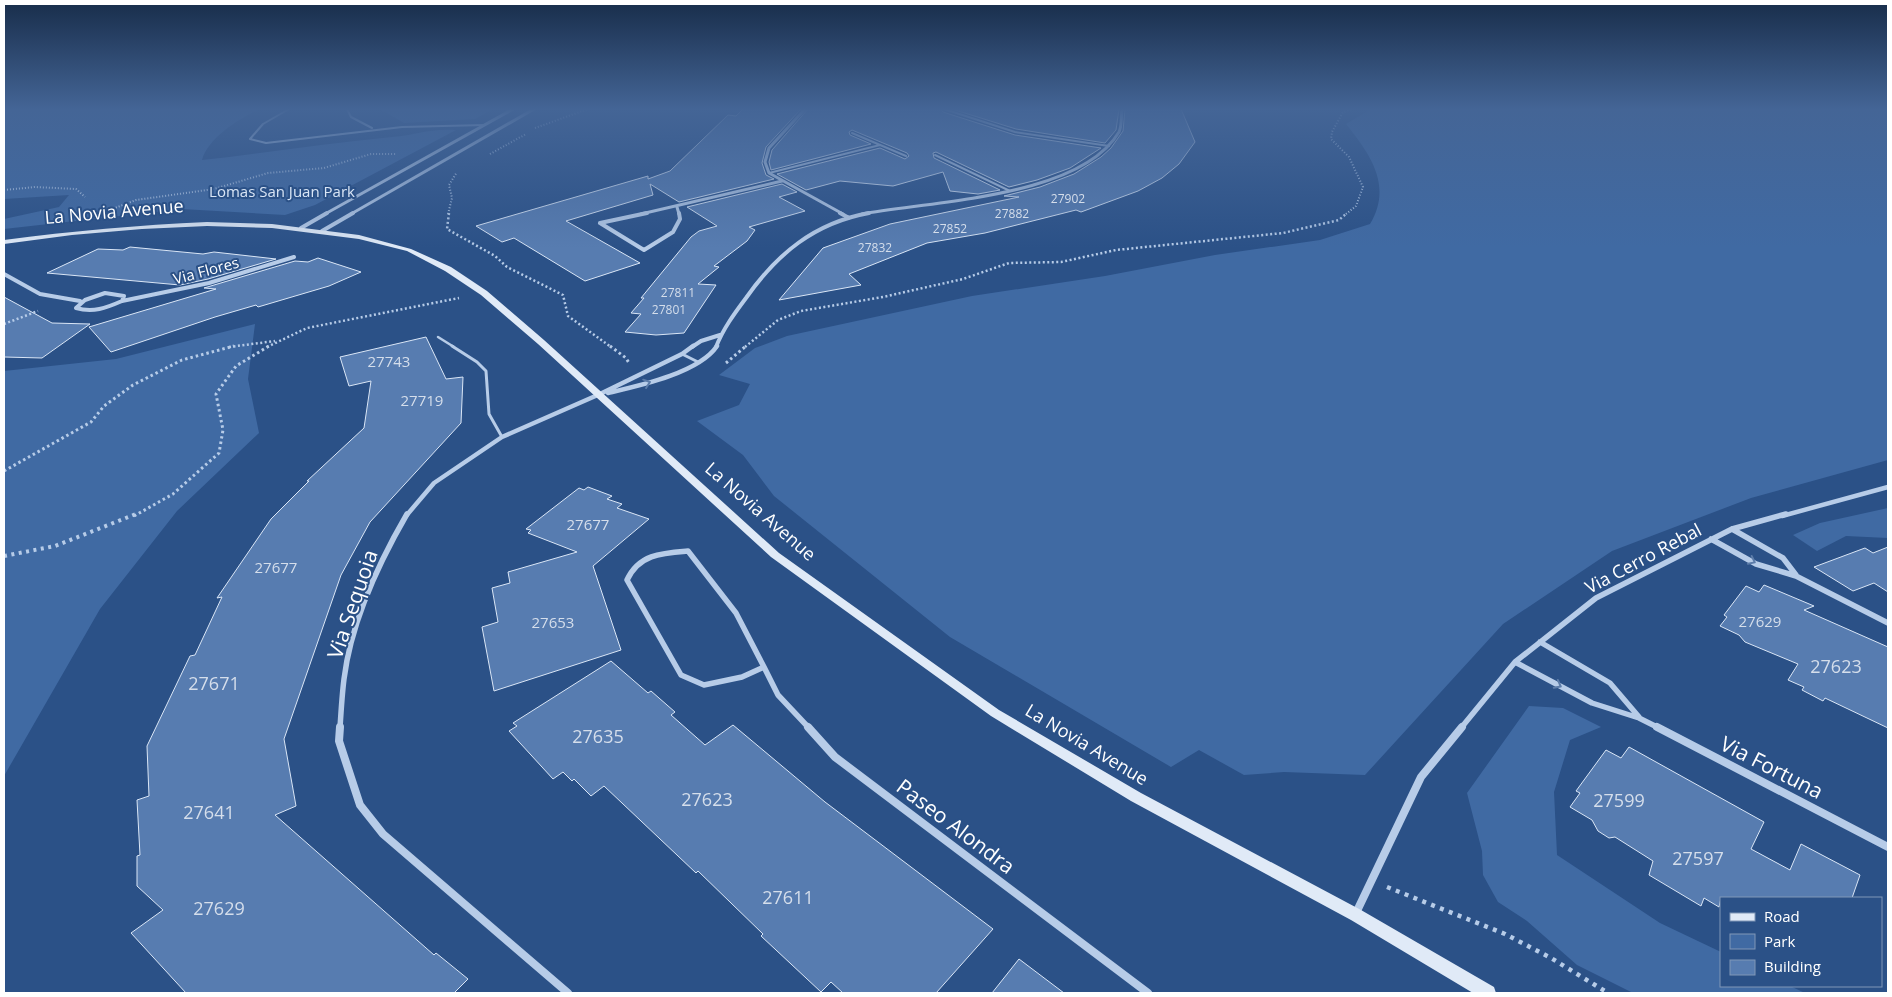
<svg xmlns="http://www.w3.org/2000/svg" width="1892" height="997" font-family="'Open Sans',sans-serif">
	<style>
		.green { fill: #406aa3 }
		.building { fill: #577cb0; stroke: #dae6f6 }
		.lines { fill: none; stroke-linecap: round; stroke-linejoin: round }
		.path-far4 { stroke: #b7cce8; stroke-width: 2; stroke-dasharray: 1 2; stroke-linecap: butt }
		.path-far3 { stroke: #b7cce8; stroke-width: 2.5; stroke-dasharray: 2 2.5; stroke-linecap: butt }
		.path-far2 { stroke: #b7cce8; stroke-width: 3; stroke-dasharray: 2.5 3; stroke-linecap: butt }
		.path-far1 { stroke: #b7cce8; stroke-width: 4; stroke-dasharray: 3 4.5; stroke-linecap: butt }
		.path { stroke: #b7cce8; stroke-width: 4.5; stroke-dasharray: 4 5.5; stroke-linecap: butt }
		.service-far2 { stroke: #b7cce8; stroke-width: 2 }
		.service-far1 { stroke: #b7cce8; stroke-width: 2.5 }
		.service { stroke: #b7cce8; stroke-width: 3 }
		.minor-far4 { stroke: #b7cce8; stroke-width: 3 }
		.minor-far3 { stroke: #b7cce8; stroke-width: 4 }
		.minor-far2 { stroke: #b7cce8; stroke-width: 4.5 }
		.minor-far1 { stroke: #b7cce8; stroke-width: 5.5 }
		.minor { stroke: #b7cce8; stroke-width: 8 }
		.secondary { fill: #e0eaf7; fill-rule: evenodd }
		.oneway { stroke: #5c7ca9 }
		.labels { text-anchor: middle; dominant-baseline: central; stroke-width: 4; stroke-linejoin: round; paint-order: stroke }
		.far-number-label { font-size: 12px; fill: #d5deeb }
		.far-park-label { font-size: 15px; fill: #dae6f6; stroke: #2b5187 }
		.far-street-label { font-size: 15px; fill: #fff; stroke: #2b5187 }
		.number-label { font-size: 15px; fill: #d5deeb }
		.street-label { font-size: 18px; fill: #fff; stroke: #2b5187 }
		.near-number-label { font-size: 18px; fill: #d5deeb }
		.near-street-label { font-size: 21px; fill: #fff; stroke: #2b5187 }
	</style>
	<rect width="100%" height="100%" fill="#2b5187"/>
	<!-- green -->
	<path class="green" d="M4,109h256c-20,9 -52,29 -58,51 64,-7 126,-17 190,-23 24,-2 38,-9 64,-7l-141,75 -30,10 -103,-6 -178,20v-10l55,-12 10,-12 -65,4z
		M380,109h113l-18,10 -71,4z
		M1371,109h517v351l-137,38 -139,53 -109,73 -138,151 -81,-3 -40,3 -45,-25 -28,17 -221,-130 -176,-141 -31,-41 -46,-34 42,-16 11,-21 -31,-9 36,-27 32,-12 185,-40 133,-20 110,-21 105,-15 50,-16c23,-38 0,-70 -24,-100z
		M255,324l-7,55 11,54 -82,78 -77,98 -96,167v-405l112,-12z
		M1888,508v30l-42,-2 -29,15 -24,-16 27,-12z
		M1529,706l34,2 38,19 -31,13 -16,52 3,63 103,68 61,29v34h69l15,7h-172l-56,-28 -50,-44 -29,-19 -15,-27 -1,-24 -15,-58z"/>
	<!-- building -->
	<path class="building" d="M743,109h58l-35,38 -4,16 4,12 8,4 -95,23 -29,-18 3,11 -87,26 74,42 -55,18 -71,-43 -12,4 -26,-16 172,-50v3l22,-8 58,-56 8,1z
		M808,109h133l2,3 72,23 86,13 -31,20 -33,12 -28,7 -73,-35 -3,1 1,5 66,32 -22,4 -28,-3 -7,-19 -50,14 -53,-5 -34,9 -29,-16 103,-26 25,11 4,-3 -2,-3 -55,-23 -3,2 1,3 21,9 -100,26 -2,-8 3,-12z
		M952,109h167l-3,21 -11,13 -89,-14z
		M1125,109h56l14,33 -16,22 -17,14 -24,13 -57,21 -5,-2 -91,23 -58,10 -78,31 12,11 -82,15 44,-52 67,-24 129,-27 -15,-1 36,-9 34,-13 27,-17 10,-9 12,-17z
		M782,184l15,8 -18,5 26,14 -56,16 6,3 -8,11 -33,25 5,1 -21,17 18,1 -32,48 -28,2 -31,-3 16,-18 -10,-1 13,-15h-3l50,-61 8,-6 18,-5 -30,-19z
		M130,247l73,7 11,-2 62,7 -68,20 -28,6 -133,-12 51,-24 25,1z
		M318,258l43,14 -32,14 -71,21 -2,-2 -41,12 -104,35 -22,-25 127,-38 -12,-1 91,-27 13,1z
		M4,297l48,26 38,1 -48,34 -38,-1z
		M426,337l20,42 17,-2 -2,46 -91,99 -29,53 -57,164 12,67 -21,9 159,140 2,-2 32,26 -14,14h-268l-55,-60 32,-23 -26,-24v-30l3,-1 -3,-55 12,-4 -2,-50 43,-90 5,-1 27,-58 -5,1 54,-79 38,-38h-2l57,-53 7,-47 -22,5 -9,-29z
		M588,487l24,9 -5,3 15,5 -5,4 32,11 -56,47 28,84 -127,41 -12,-64 16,-5 -6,-34 18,-5 -2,-11 69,-20 -49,-19 3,-3 -5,-1 53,-41 5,2z
		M1888,547v45l-14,-9 -21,8 -39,-24 51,-19 8,5z
		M1764,585l50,21 -10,4 84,37v81l-63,-30 -2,3 -21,-11 2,-3 -16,-7 10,-16 -53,-22 -6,-7 -19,-9 7,-9 -3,-2 22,-29 13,6z
		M611,661l37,32 3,-2 24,21 -4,3 34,30 28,-20 92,77 168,127 -57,64h-93l-12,-11 -10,10 -60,-56 2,-2 -65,-63 -2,2 -92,-87 -13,10 -17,-17 -2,2 -9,-9 -10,7 -44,-48 8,-5 -4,-3z
		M1629,747l135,75 -13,27 39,21 11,-26 59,31 -8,23h-131l-2,9 -15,-9 -3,8 -52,-31 4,-14 -38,-24 -6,1 -11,-7 -6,-11 -22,-13 10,-14 -4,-2 30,-41 15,8z
		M1019,959l45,34h-72z"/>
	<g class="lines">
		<!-- path-far4 -->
		<path class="path-far4" d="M535,128l53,-19
			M490,154l36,-20
			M4,190l31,-3 41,2 9,8
			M99,214l37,-14 78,-11 54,-16 56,-5 47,-14h26
			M448,214l4,-16 -3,-13 8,-13
			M1346,214l10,-8 7,-19 -14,-30 -18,-18 1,-7 11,-20 10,-3"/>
		<!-- path-far3 -->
		<path class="path-far3" d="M449,213l-2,16 48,27 12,11 56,28 5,21 43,31
			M99,214l2,-1
			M4,324l34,-13
			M229,347l46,-6
			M267,347l40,-19 152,-30
			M745,347l33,-27 23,-9 82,-14 80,-18 46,-16 52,-1 55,-12 167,-17 56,-13 8,-7"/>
		<!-- path-far2 -->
		<path class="path-far2" d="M610,346l16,12 3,5
			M726,363l20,-17
			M4,471l87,-49 13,-16 29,-21 49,-25 52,-14
			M134,516l39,-22 46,-41 4,-23 -7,-36 20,-28 33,-20"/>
		<!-- path-far1 -->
		<path class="path-far1" d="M4,556l51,-10 81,-32"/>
		<!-- path -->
		<path class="path" d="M1387,887l118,47 46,24 57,35"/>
		<!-- service-far2 -->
		<path class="service-far2" d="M289,109l-26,15 -13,15 16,4 136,-16 82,-2
			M347,109l4,8 21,11
			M944,109l71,23 94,14
			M852,133l54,23
			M935,155l75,36
			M769,173l111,-28"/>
		<!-- service-far1 -->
		<path class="service-far1" d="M438,337l16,10"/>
		<!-- service -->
		<path class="service" d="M452,346l25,16 9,9 3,43 13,23
			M682,354l16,8"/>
		<!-- minor-far4 -->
		<path class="minor-far4" d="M805,109l-36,39 -4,14 4,11 74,41
			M677,207l2,7
			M325,214l188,-105
			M351,214l183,-105
			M641,214l141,-33
			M862,214c68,-13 218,-16 257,-82 3,-6 2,-16 3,-23"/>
		<!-- minor-far3 -->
		<path class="minor-far3" d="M840,213l9,5
			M600,223l47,-10
			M600,223l44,27 29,-18 7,-13 -1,-6
			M301,228l26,-15
			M322,231l31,-18
			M4,274l36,20 40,7
			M105,293l19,3 -2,5c-16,7 -29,12 -46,7l9,-8z
			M122,301l87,-18 85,-26
			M692,347l9,-6 19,-6
			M716,347c7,-18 18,-33 30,-49 31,-44 68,-75 123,-85"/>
		<!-- minor-far2 -->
		<path class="minor-far2" d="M608,393c30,-7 91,-20 109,-47
			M406,516l28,-33 68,-46 98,-43 82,-40 11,-8
			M1782,516l106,-29"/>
		<!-- minor-far1 -->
		<path class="minor-far1" d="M1732,529l51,29 13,17
			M1711,539l45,25 40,12 92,47
			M688,551l48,62 28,54 -22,10 -38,8 -23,-10 -54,-95c12,-26 35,-27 61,-29z
			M1540,642l70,41 29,34
			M1515,662l77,41 47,15 20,10
			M764,667l14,28 31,33
			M340,728c1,-16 2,-33 4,-49 7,-57 34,-115 63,-165
			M1461,728l54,-66 81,-64 136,-69 54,-15"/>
		<!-- minor -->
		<path class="minor" d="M340,727l-1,14 21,64 23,29 185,159
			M808,727l27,30 313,236
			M1657,727l231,120
			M1356,913l65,-136 41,-50"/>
		<!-- secondary -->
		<path class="secondary" d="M207,222l65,2 87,11 52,14 40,18 36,24 57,49 235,213 220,157 142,83 220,117 133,77 2,6h-23l-122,-73 -220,-119 -140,-85 -220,-159 -233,-213 -57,-49 -36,-24 -38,-20 -48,-12 -87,-11 -65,-2 -65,3 -70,6 -68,9v-4c68,-9 135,-15 203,-18z"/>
	</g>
	<!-- one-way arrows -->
	<defs><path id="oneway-chevron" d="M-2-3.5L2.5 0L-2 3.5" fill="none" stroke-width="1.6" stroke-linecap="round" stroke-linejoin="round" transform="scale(1.25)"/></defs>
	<g class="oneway">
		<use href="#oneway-chevron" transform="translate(647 383) rotate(-19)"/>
		<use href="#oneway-chevron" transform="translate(1752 561) rotate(26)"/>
		<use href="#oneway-chevron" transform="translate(1558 685) rotate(28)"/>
	</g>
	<!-- sky -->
	<linearGradient id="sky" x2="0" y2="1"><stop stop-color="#182d4a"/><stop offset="0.44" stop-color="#446596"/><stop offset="1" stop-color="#446596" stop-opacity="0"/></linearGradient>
	<rect width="1892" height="248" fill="url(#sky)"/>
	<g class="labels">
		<!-- far-number labels -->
		<g class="far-number-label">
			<text x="1068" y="198">27902</text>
			<text x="1012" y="213">27882</text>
			<text x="950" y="228">27852</text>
			<text x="875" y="247">27832</text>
			<text x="678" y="292">27811</text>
			<text x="669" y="309">27801</text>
		</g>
		<!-- far-park labels -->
		<g class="far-park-label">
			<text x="282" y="191">Lomas San Juan Park</text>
		</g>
		<!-- far-street labels -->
		<g class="far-street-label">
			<text transform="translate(206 270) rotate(-15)">Via Flores</text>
		</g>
		<!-- number labels -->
		<g class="number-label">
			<text x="389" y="361">27743</text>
			<text x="422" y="400">27719</text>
			<text x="588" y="524">27677</text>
			<text x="276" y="567">27677</text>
			<text x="1760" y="621">27629</text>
			<text x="553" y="622">27653</text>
		</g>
		<!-- street labels -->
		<g class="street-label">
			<text transform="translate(114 211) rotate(-5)">La Novia Avenue</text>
			<text transform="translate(761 511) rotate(41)">La Novia Avenue</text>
			<text transform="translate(1643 558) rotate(-28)">Via Cerro Rebal</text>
			<text transform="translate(1087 744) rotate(31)">La Novia Avenue</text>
		</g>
		<!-- near-number labels -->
		<g class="near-number-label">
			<text x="1836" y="666">27623</text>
			<text x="214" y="683">27671</text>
			<text x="598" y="736">27635</text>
			<text x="707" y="799">27623</text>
			<text x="1619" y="800">27599</text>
			<text x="209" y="812">27641</text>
			<text x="1698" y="858">27597</text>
			<text x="788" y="897">27611</text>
			<text x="219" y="908">27629</text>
		</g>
		<!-- near-street labels -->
		<g class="near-street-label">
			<text transform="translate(352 604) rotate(-71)">Via Sequoia</text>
			<text transform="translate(1772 767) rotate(27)">Via Fortuna</text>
			<text transform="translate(956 826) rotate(37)">Paseo Alondra</text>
		</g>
	</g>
	<!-- border -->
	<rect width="1892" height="997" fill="none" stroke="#ffffff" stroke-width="10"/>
	<!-- legend -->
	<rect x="1720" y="897" width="162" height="90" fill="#2b5187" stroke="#8097b7"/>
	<rect x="1730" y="913" width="25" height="8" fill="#e0eaf7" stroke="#8097b7"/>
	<text x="1764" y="922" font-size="15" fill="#ffffff">Road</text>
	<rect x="1730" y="934" width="25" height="15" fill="#406aa3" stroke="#8097b7"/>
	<text x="1764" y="947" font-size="15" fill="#ffffff">Park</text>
	<rect x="1730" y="960" width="25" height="15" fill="#577cb0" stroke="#8097b7"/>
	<text x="1764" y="972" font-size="15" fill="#ffffff">Building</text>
</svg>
